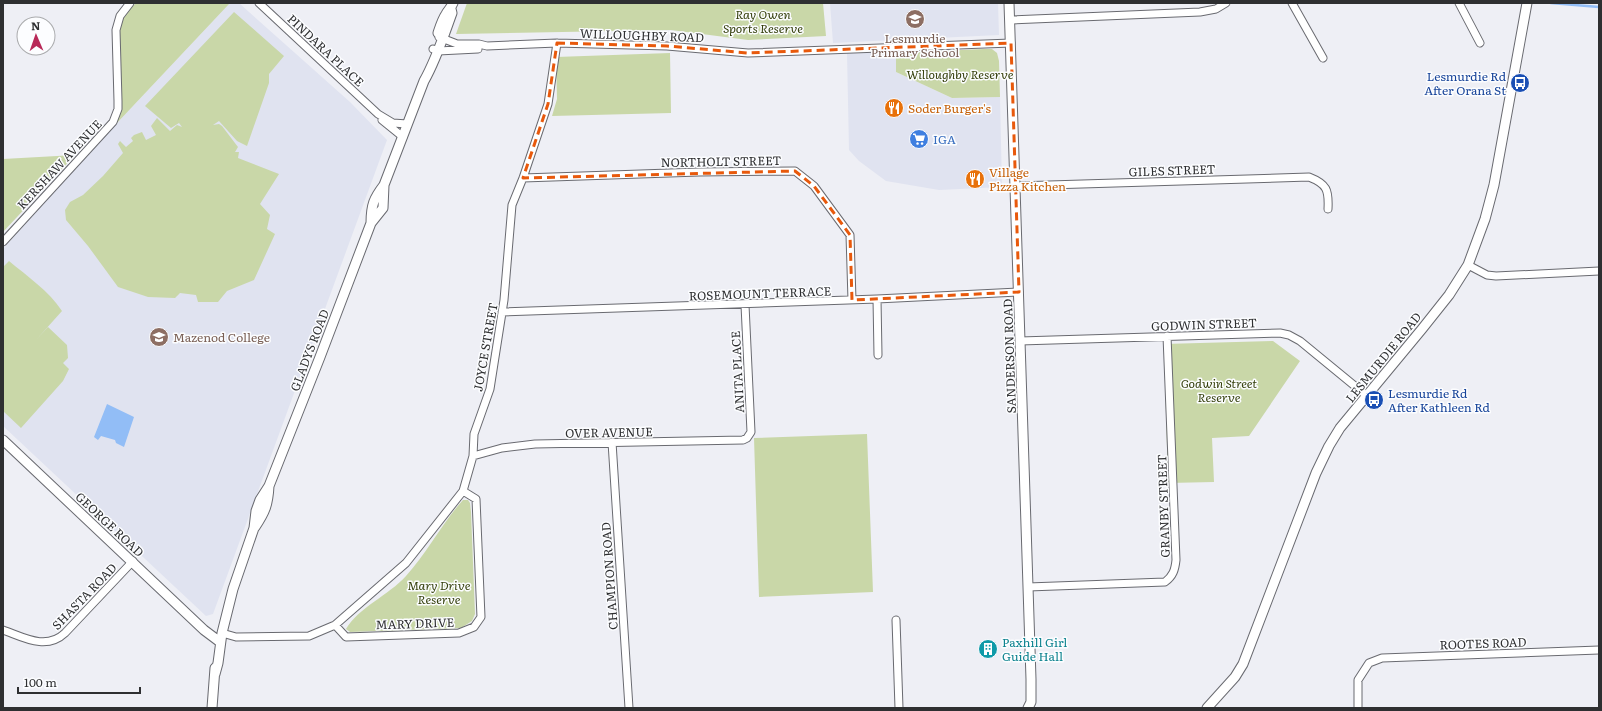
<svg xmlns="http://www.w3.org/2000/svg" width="1602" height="711" font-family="Literata,serif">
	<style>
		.built { fill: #e0e3f0 }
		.green { fill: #c9d7a8 }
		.water { fill: #92bdf6 }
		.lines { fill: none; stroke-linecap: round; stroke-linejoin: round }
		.stream { stroke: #92bdf6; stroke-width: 2.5 }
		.street-casing { stroke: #696a70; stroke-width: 9 }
		.secondary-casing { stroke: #696a70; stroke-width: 11 }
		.street { stroke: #fff; stroke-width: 7 }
		.secondary { stroke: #fff; stroke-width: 9 }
		.marked { fill: none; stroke: #e8590c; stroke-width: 3; stroke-dasharray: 8 5; stroke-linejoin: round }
		.labels { text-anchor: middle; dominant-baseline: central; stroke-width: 3; stroke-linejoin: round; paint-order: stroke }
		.park-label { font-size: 12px; font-style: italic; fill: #343f0b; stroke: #fcfdff }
		.street-label { font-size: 12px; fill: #2e2f31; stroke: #fcfdff }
		.education-label { font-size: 12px; fill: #785e54; stroke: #fcfdff }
		.transit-label { font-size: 12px; fill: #164399; stroke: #fcfdff; text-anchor: end }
		.food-label { font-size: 12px; fill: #c56008; stroke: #fcfdff; text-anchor: start }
		.shop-label { font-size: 12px; fill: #366cbe; stroke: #fcfdff; text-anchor: start }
		.culture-label { font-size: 12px; fill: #0d838f; stroke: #fcfdff; text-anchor: start }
	</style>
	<rect width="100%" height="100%" fill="#eeeff5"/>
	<!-- built -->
	<path class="built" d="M230,3h9l111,99 37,38 -174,474 -7,2 -203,-190v-177l114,-126z
		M830,3h168l1,32 -166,8z
		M893,52l3,1v19l56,26 48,-1 2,90 -63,3 -53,-9 -27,-20 -10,-11 -2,-97z"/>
	<!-- green -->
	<path class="green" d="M136,3h94l-113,120 -1,-99z
		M467,3h356l3,33 -78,4 -77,-10 -215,4z
		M234,12l50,44 -15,18v9l-22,63 -10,-5 -18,-20 -6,4 6,-1 3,2 16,21 -3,5h4l-1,6 41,16 -19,30 10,11 -3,14 8,5 -21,46 -27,11 -9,11h-20l-2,-7 -16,-2 -5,5 -27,-1 -30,-10 -30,-41 -22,-26 -1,-10 5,-8 13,-7 20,-19 20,-23 -5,-9 2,-3 6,6 7,-6 -2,-3 3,-3 8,-3 4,8 10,-5 -5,-9 6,-8 13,13 7,-6 5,2 -3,-4 -8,5 -26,-22z
		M984,49h8l5,4 2,8 1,36 -48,1 -56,-26v-19z
		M670,53l1,60 -119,3 5,-17 -1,-42z
		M75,155l-72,77v-73z
		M9,261c18,15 40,30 53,50l-26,29 12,-13 19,18 1,13 -5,5 6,6 -6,12 -42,47 -18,-17v-144z
		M1273,341l27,20 -51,75 -37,2 2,44 -46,1 -4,-139z
		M867,434l6,158 -114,5 -5,-159z
		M463,500h5l2,3 1,9 4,102 -3,7 -11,7 -111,4 -4,-3c12,-21 43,-34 60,-53 21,-23 36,-53 57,-76z"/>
	<!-- water -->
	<path class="water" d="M107,404l27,13 -10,30 -8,-4 -1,-3 -14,-4 -3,4 -4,-3z"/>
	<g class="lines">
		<!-- stream -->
		<path class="stream" d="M1551,3l48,4"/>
		<!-- street casing -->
		<g class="street-casing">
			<path id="street" d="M259,3l119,111 15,9 14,1
				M1292,3l31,55
				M1459,3l21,40
				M1010,20l190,-8 16,-3 10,-6
				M439,37l18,7h22l8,2 70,-3 110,3 81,7 263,-10
				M433,49l5,2 40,-2
				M382,120l21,17
				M523,178l176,-6 96,-1 19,15 36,49 2,65
				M1016,186l293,-9c18,7 20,13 19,32
				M3,242l110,-120 5,-13v-8l-2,-71 4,-14 10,-13
				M1468,265l19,10 9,1 103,-5
				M877,299l1,56
				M502,312l375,-13 142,-7
				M1020,341l260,-8 9,2 11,6 67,55
				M612,442l17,266
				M473,456l29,-8 33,-4 208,-4 4,-2 4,-6 -6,-127
				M1028,587l137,-5c8,-6 10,-12 11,-22l-9,-224
				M896,620l3,88
				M335,625l11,12 113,-4 15,-6 7,-10 -5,-118 -13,-8
				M3,630c20,7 43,21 62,3l68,-72
				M222,633l14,4 73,-1 26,-11 71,-62 57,-72 10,-35 1,-22 16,-45 14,-89 8,-95 11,-27 25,-74 9,-61
				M1358,708v-28l11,-17 13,-5 217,-8"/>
		</g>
		<!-- secondary casing -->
		<g class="secondary-casing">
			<path id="secondary" d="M1009,3l22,676v23l-3,6
				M438,33c2,-6 4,-13 8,-19 2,-4 5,-6 7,-11
				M371,223l12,-15 1,-23
				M3,440l201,190 16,12
				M255,527c10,-15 13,-22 14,-41
				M215,674l3,-11 4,-30 11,-44 21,-61 2,-17 4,-11 9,-14 51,-129 51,-134c0,-18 3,-25 13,-38l40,-104c12,-21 20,-46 28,-68l-1,-4
				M212,708l3,-40
				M1207,708l28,-31 8,-13 73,-191 13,-27 11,-18 82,-99 27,-34 19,-30 17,-46 9,-34 33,-182"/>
		</g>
		<!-- street -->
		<use href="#street" class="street"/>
		<!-- secondary -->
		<use href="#secondary" class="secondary"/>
	</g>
	<!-- marked area -->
	<path class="marked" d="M557,43l110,3 81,7 263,-10 8,249 -167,8 -2,-65 -36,-49 -19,-15 -272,7 25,-74z"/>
	<!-- icons -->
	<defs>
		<g id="school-disc" transform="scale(1)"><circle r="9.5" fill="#8d6e63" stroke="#fcfdff"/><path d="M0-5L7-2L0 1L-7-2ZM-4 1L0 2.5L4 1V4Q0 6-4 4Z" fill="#fff"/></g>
		<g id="bus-disc" transform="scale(1)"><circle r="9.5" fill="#1a4fb4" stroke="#fcfdff"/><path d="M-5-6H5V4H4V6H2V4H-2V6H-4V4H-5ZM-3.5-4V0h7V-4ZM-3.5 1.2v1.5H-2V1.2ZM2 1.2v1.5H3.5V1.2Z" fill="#fff"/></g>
		<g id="restaurant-disc" transform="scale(1)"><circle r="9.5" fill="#e8710a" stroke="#fcfdff"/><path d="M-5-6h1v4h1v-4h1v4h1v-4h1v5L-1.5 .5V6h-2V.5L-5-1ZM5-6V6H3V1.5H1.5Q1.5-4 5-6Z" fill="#fff"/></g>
		<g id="supermarket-disc" transform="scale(1)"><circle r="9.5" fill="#3f7fe0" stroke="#fcfdff"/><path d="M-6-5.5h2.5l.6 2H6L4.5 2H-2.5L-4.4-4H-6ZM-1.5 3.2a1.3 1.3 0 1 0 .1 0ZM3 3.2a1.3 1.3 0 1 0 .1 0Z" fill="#fff"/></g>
		<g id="university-disc" transform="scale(1)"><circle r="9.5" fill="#8d6e63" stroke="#fcfdff"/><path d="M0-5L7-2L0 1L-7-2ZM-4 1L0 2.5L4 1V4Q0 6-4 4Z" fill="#fff"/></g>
		<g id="building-disc" transform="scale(1)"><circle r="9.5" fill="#0f9aa8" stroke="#fcfdff"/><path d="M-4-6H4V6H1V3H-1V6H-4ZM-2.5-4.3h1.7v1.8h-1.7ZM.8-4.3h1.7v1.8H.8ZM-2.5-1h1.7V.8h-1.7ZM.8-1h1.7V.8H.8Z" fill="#fff"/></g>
	</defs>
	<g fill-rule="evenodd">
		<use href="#school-disc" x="915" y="19"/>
		<use href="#bus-disc" x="1520" y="83"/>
		<use href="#restaurant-disc" x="894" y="108"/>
		<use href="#supermarket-disc" x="919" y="139"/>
		<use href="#restaurant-disc" x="975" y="179"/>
		<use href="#university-disc" x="159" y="337"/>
		<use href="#bus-disc" x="1374" y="400"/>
		<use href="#building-disc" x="988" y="649"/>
	</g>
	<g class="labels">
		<!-- park labels -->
		<g class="park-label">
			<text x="763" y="14">Ray Owen<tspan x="763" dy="14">Sports Reserve</tspan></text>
			<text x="960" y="74">Willoughby Reserve</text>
			<text x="1219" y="383">Godwin Street<tspan x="1219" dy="14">Reserve</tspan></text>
			<text x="439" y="585">Mary Drive<tspan x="439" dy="14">Reserve</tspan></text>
		</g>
		<!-- street labels -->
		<g class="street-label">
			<text transform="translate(642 35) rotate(2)">WILLOUGHBY ROAD</text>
			<text transform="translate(326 50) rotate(43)">PINDARA PLACE</text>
			<text transform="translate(721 161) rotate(-1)">NORTHOLT STREET</text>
			<text transform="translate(59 164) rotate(-47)">KERSHAW AVENUE</text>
			<text transform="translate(1172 170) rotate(-2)">GILES STREET</text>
			<text transform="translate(760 293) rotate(-2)">ROSEMOUNT TERRACE</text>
			<text transform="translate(1204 324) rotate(-2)">GODWIN STREET</text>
			<text transform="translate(485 347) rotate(-80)">JOYCE STREET</text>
			<text transform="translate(309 350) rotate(-69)">GLADYS ROAD</text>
			<text transform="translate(1009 356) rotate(-92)">SANDERSON ROAD</text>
			<text transform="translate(1383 357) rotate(-51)">LESMURDIE ROAD</text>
			<text transform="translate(737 372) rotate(-93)">ANITA PLACE</text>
			<text transform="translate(609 432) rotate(-1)">OVER AVENUE</text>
			<text transform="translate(1163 506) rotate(-92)">GRANBY STREET</text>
			<text transform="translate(110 524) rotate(43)">GEORGE ROAD</text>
			<text transform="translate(609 576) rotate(-94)">CHAMPION ROAD</text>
			<text transform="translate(84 596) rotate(-46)">SHASTA ROAD</text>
			<text transform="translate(415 623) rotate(-2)">MARY DRIVE</text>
			<text transform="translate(1483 643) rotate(-2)">ROOTES ROAD</text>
		</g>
		<!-- education labels -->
		<g class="education-label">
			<text x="915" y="38">Lesmurdie<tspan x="915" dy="14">Primary School</tspan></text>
			<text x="173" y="337" text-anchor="start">Mazenod College</text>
		</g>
		<!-- transit labels -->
		<g class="transit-label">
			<text x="1506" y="76">Lesmurdie Rd<tspan x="1506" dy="14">After Orana St</tspan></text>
			<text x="1388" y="393" text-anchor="start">Lesmurdie Rd<tspan x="1388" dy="14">After Kathleen Rd</tspan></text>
		</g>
		<!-- food labels -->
		<g class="food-label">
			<text x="908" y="108">Soder Burger's</text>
			<text x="989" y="172">Village<tspan x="989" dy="14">Pizza Kitchen</tspan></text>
		</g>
		<!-- shop labels -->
		<g class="shop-label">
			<text x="933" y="139">IGA</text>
		</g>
		<!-- culture labels -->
		<g class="culture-label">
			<text x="1002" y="642">Paxhill Girl<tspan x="1002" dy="14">Guide Hall</tspan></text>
		</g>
	</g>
	<!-- border -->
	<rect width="1602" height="711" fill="none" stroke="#2e2f31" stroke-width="8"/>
	<!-- north arrow -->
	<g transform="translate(36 36) rotate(358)"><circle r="19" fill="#fcfdff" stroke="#aaabad"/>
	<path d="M0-3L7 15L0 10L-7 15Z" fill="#b82958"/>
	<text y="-6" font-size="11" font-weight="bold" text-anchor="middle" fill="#2e2f31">N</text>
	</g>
	<!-- scale -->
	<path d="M18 687v6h122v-6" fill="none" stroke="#2e2f31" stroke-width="2"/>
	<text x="24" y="687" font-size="12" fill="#2e2f31" stroke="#fcfdff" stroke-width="3" paint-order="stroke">100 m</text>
</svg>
